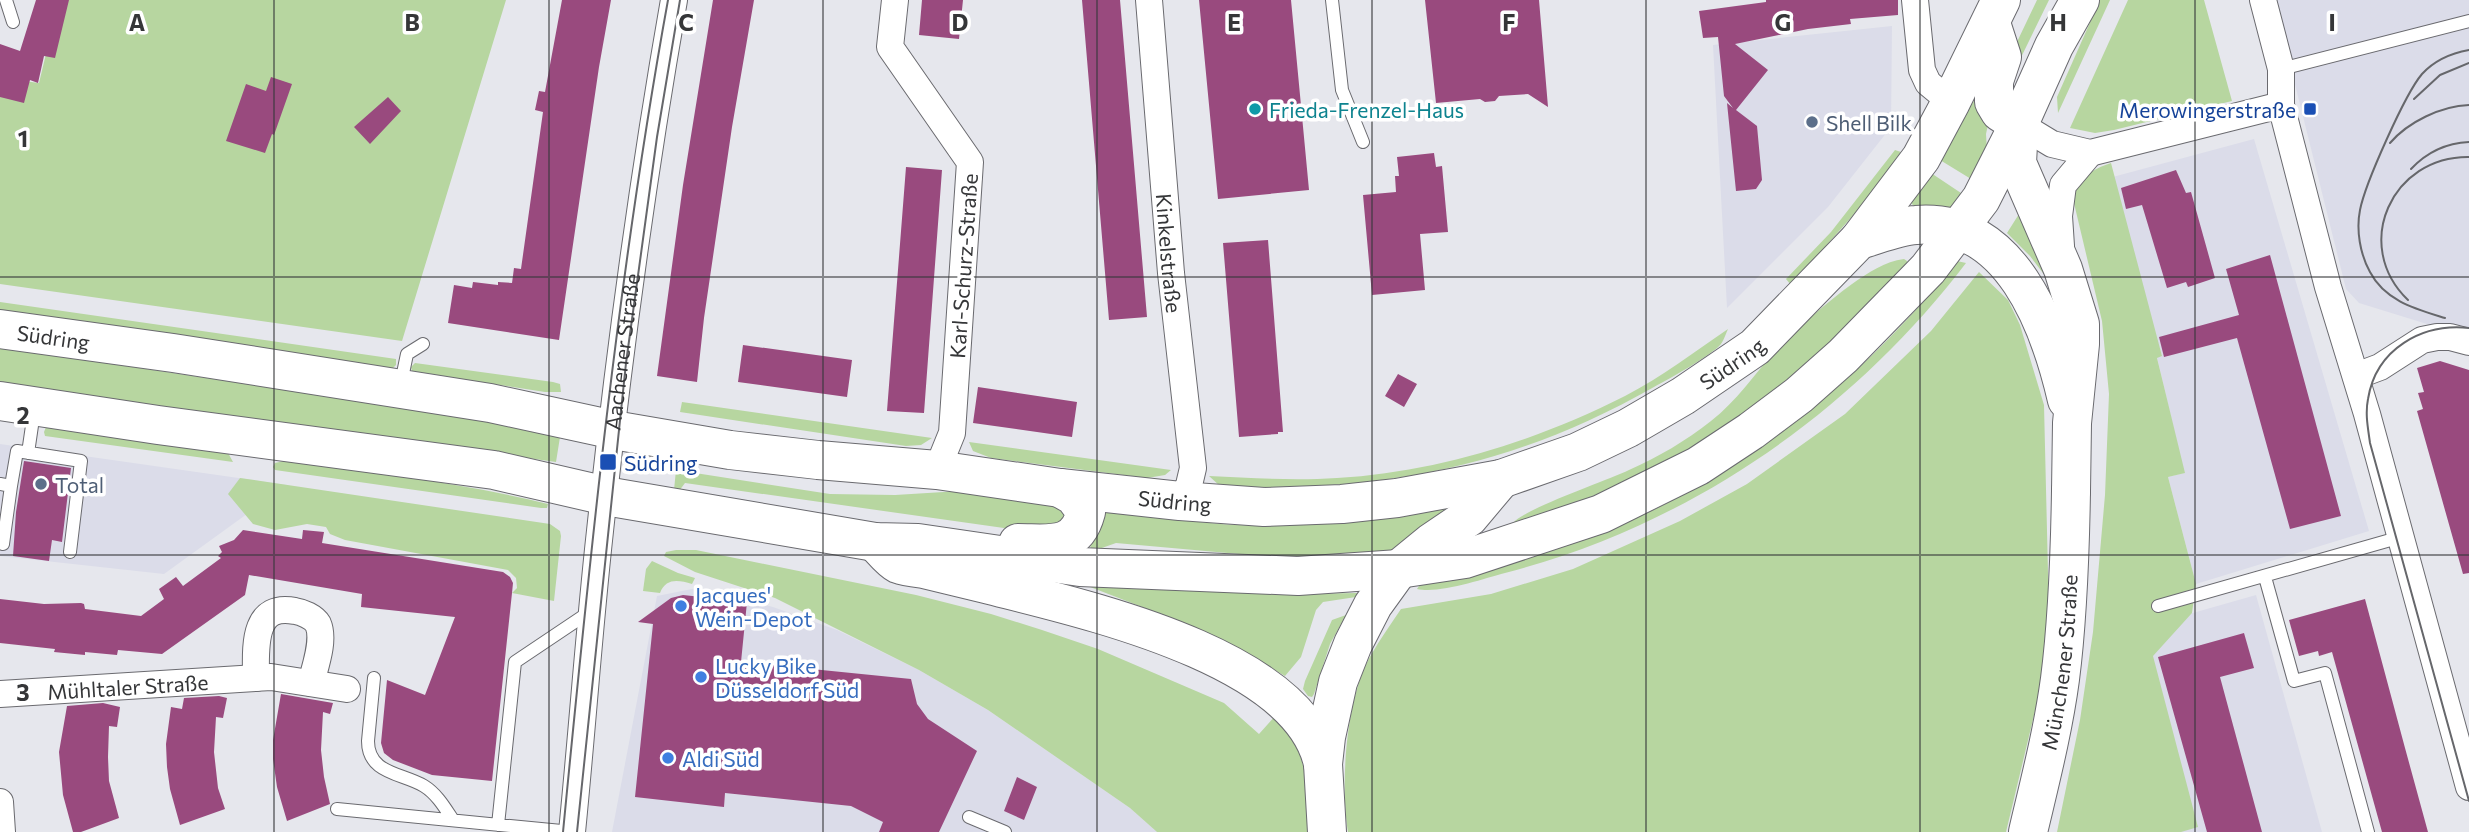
<svg xmlns="http://www.w3.org/2000/svg" width="2469" height="832" font-family="Commissioner,sans-serif">
	<style>
		.built { fill: #dbdce9 }
		.green { fill: #b7d6a0 }
		.building { fill: #994a7e }
		.lines { fill: none; stroke-linecap: round; stroke-linejoin: round }
		.service-casing { stroke: #6a6a6f; stroke-width: 14 }
		.minor-casing { stroke: #6a6a6f; stroke-width: 28 }
		.primary-casing { stroke: #6a6a6f; stroke-width: 40 }
		.trunk-casing { stroke: #6a6a6f; stroke-width: 40 }
		.service { stroke: #fff; stroke-width: 12 }
		.minor { stroke: #fff; stroke-width: 26 }
		.primary { stroke: #fff; stroke-width: 38 }
		.trunk { stroke: #fff; stroke-width: 38 }
		.tram { stroke: #66676b; stroke-width: 2 }
		.grid { fill: none; stroke: #353638; stroke-width: 2; stroke-opacity: 0.55 }
		.culture-dot { fill: #0f9aa8; stroke: #fff; stroke-width: 2.5 }
		.transit-dot { fill: #1a4fb4; stroke: #fff; stroke-width: 2.5 }
		.service-dot { fill: #5c6f8a; stroke: #fff; stroke-width: 2.5 }
		.shop-dot { fill: #3f7fe0; stroke: #fff; stroke-width: 2.5 }
		.labels { text-anchor: middle; dominant-baseline: central; stroke-width: 7; stroke-linejoin: round; paint-order: stroke }
		.culture-label { font-size: 21px; fill: #0d838f; stroke: #fff; text-anchor: start }
		.transit-label { font-size: 21px; fill: #164399; stroke: #fff; text-anchor: end }
		.service-label { font-size: 21px; fill: #4e5e75; stroke: #fff; text-anchor: start }
		.street-label { font-size: 21px; fill: #353638; stroke: #fff }
		.shop-label { font-size: 21px; fill: #366cbe; stroke: #fff; text-anchor: start }
		.grid-label { font-size: 23px; text-anchor: middle; font-weight: bold; fill: #353638; stroke: #fff; stroke-width: 7; stroke-linejoin: round; paint-order: stroke }
	</style>
	<rect width="100%" height="100%" fill="#e6e7ed"/>
	<!-- built -->
	<path class="built" d="M2274,0h195v337l-110,-34 -13,-14z
		M1892,26l-1,101 -63,80 -101,101 -14,-263z
		M2254,139l115,392 -173,53 -28,-107 16,-4 -27,-116 5,-1 -53,-178z
		M0,444l287,41 -123,89 -164,-18z
		M697,588l76,19 64,23 82,40 69,40 142,98 27,24h-545l45,-236z
		M2256,595l66,237h-156l-54,-196z"/>
	<!-- green -->
	<path class="green" d="M59,0h447l-104,341 -402,-57v-206l39,5z
		M2037,0h12l-40,82 7,-38z
		M2100,0h10l-52,113 -1,-16z
		M2128,0h76l28,101 -118,29 -19,3 -25,-5z
		M1976,97l13,23 -3,14 1,17 -16,28 -31,-19z
		M1895,150l6,2 -36,50 -74,83 -5,-6 45,-47z
		M2111,163l51,193 -5,2 28,115 -17,4 28,107 -4,29 -39,43 45,171 -17,5h-124l23,-112 13,-88 12,-137 4,-101 -7,-73 -29,-122c6,-21 19,-30 38,-36z
		M1931,173l30,20 -9,15 -38,-2 -3,-3z
		M2019,214l27,63 -16,-21 -23,-23z
		M1904,259l3,2v5c-61,70 -141,140 -221,186 -54,32 -113,52 -173,71 13,-15 93,-42 116,-53 29,-13 57,-29 82,-49 26,-20 43,-47 65,-70 23,-25 49,-47 76,-67 16,-11 33,-23 52,-25z
		M1957,261l9,2c-114,150 -278,263 -461,310 -23,6 -65,21 -88,16l4,-6c45,-10 89,-19 133,-33 161,-52 299,-157 403,-289z
		M1979,272l29,28 12,25 24,80 5,209 -8,72 -35,146h-658c-8,-48 -2,-135 23,-177 9,-16 20,-31 30,-46l90,-15 82,-25 107,-48 67,-37 98,-70 86,-83z
		M0,302l396,57v6l-4,4 -392,-59z
		M1728,329c-2,4 -4,11 -7,15 -9,11 -52,35 -67,43 -141,80 -273,106 -434,99l-11,-10c43,2 85,5 128,2 100,-6 199,-37 288,-82 37,-19 69,-44 103,-67z
		M0,347l479,72 81,18 -4,25 -556,-79z
		M415,363l138,19 7,2 1,8h-16l-133,-21 -1,-4z
		M682,402l250,36 -11,7 -15,1 -226,-34z
		M46,427l181,24 6,11 -188,-26 -1,-4z
		M969,442l202,28 -6,5 -18,3 -156,-20 -18,-7z
		M288,460c87,13 175,23 260,44l-1,4h-6l-266,-38 -2,-3 2,-4z
		M676,470l154,24 65,1 65,-4 84,10 21,11 1,8 -19,14 -362,-51 -6,8 -5,-1z
		M240,478l310,46 10,7 1,5 -7,65 -42,-8 5,-5 -1,-10 -8,-8 -163,-30 -15,-6 -4,-7 -19,-3 -32,6 -22,-6 -25,-30z
		M1455,504l-61,48 -62,5 -82,-2 -134,-12 -17,6 -8,-1 -2,-5 13,-28 6,-4c58,7 118,17 177,14 57,-2 113,-10 170,-21z
		M676,550h20l220,45 75,19 51,16 56,19 126,54 35,31 16,-18c6,8 13,15 17,23 17,27 16,62 19,93h-154l-27,-24 -142,-98 -69,-40 -144,-72 -80,-26 -31,-16 2,-4z
		M652,561l26,12 17,5 -3,6c-14,-4 -26,-6 -32,9l-17,-2 3,-22z
		M1085,585l211,9 61,-1 -1,4 -33,5 -7,8 -15,47 -16,19 -41,-24 -50,-25z
		M1346,615l-16,29 -16,50 -2,3 -4,-1 -5,-7 2,-8 27,-61z"/>
	<!-- building -->
	<path class="building" d="M36,0h33l-14,58 -11,-2 -6,27 -8,-3 -6,23 -24,-6v-53l20,7z
		M562,0h49l-12,67 -40,273 -111,-17 6,-38 18,3 1,-6 25,3v-3l14,1 2,-15 7,1 22,-157 -8,-2 4,-19 6,1z
		M713,0h41l-22,127 -28,191 -7,64 -40,-6 26,-191z
		M922,0h41l-4,39 -40,-4z
		M1082,0h38l27,317 -38,3z
		M1199,0h92l18,190 -91,9z
		M1425,0h114l9,107 -20,-13 -29,2 -4,5 -10,1 -5,-3 -44,4z
		M1766,0h132v15l-48,4 1,5 -43,5 -73,15 33,26 -32,40 21,16 5,54 -6,9 -20,2 -9,-88 6,5 -9,-12 -6,-59 -15,1 -4,-27 67,-9z
		M271,77l21,7 -18,51 -2,-1 -7,19 -39,-12 20,-57 20,7z
		M388,97l13,14 -31,33 -16,-17z
		M1434,153l2,14 6,-1 6,66 -28,2 5,56 -53,5 -9,-100 33,-3 -1,-16h4l-2,-19z
		M906,167l36,3 -18,243 -37,-2z
		M2176,170l10,23 5,-1 24,86 -27,9 -2,-5 -19,6 -25,-83 -16,4 -5,-21z
		M1268,240l15,192h-5v2l-39,3 -16,-194z
		M2270,255l71,261 -51,13 -53,-191 -73,19 -5,-20 80,-22 -13,-46z
		M743,345l109,15 -5,37 -109,-15z
		M2440,361l29,9v203l-6,1 -46,-163 6,-2 -5,-16 6,-1 -7,-24z
		M1398,374l19,10 -13,23 -19,-11z
		M978,387l99,15 -5,35 -99,-14z
		M24,461l47,7 -9,74 -10,-2 -3,21 -36,-5 3,-44z
		M243,530l59,9 1,-9 21,2 -2,11 181,29 7,5 3,6 -1,10 -20,188 -60,-6 -39,-15 -9,-7 -3,-10 6,-63 38,15 30,-78 -94,-10 1,-13 -113,-19 -4,20 -83,59 -44,-4 -1,5 -32,-3v3l-31,-3 1,-3 -55,-6v-44l44,5 37,-1 3,1 1,5 56,7 23,-17 -5,-10 17,-12 7,9 38,-28 -3,-2 4,-4 -3,-6 15,-6z
		M683,595l64,7 -6,60 170,17 6,25 11,15 49,32 -38,81h-60l4,-10 -32,-16 -126,-13 -1,14 -89,-10 18,-173 -15,-2 33,-24z
		M2365,599l40,149 23,84h-46l-50,-180 -13,4 -1,-5 -19,5 -10,-36z
		M2244,633l10,35 -34,9 42,155h-55l-49,-175z
		M281,694l52,9 -3,11 -7,-2 -2,38 3,27 6,27 -43,17 -10,-34 -4,-28v-19z
		M219,696l8,2 -4,20 -7,-1 -2,35 4,36 7,21 -45,16 -10,-36 -3,-22 -1,-23 5,-37 11,2 2,-11z
		M103,703l17,4 -3,20 -8,-1 -1,31 1,24 10,37 -38,14h-8l-10,-37 -4,-43 8,-46z
		M1017,777l20,10 -13,33 -20,-9z"/>
	<g class="lines">
		<!-- service casing -->
		<g class="service-casing">
			<path id="service" d="M6,0l7,22
				M1332,0l10,90 21,52
				M2281,69l188,-48
				M401,383l6,-29 16,-10
				M28,453l6,-41
				M0,484l11,2 6,-35 64,10 -11,91
				M0,543l3,1 8,-58
				M2265,577l29,104 31,-8 43,159
				M2158,606l243,-69
				M374,678l-6,63c0,33 34,32 56,45 13,8 21,22 29,34
				M337,809l235,23
				M969,817l36,15
				M498,825l17,-163 76,-51"/>
		</g>
		<!-- minor casing -->
		<g class="minor-casing">
			<g id="minor">
				<path d="M895,0l-5,47 80,115 -18,271 -15,37"/>
				<path id="s1" d="M1149,0l22,273 22,195 -4,17 -9,16"/>
				<path d="M1915,0l7,70 6,13 23,19"/>
				<path d="M2263,0l18,69v36l47,182 39,127 102,373"/>
				<path d="M2019,124l33,20 38,9 191,-48"/>
				<path d="M2061,246l-2,-30 4,-31 27,-32"/>
				<path d="M2356,376l24,-9 42,-27 15,-3h13l19,5"/>
				<path d="M256,678c0,-27 -5,-76 39,-67 7,1 19,6 23,13 7,16 -3,43 -7,59"/>
				<path id="s2" d="M0,694l271,-17 76,12"/>
				<path d="M0,802l2,30"/>
				<path id="s3" d="M572,832c10,-100 17,-201 28,-301 19,-178 43,-355 74,-531"/>
			</g>
		</g>
		<!-- primary casing -->
		<g class="primary-casing">
			<g id="primary">
				<path d="M1991,23l11,34 -8,24v21l6,10 19,12"/>
				<path d="M2019,126l-2,37 46,106 17,55v20l-8,79 -1,68"/>
				<path d="M1859,240c18,-5 39,-14 57,-15 95,-8 134,101 151,175"/>
				<path id="s4" d="M0,329l173,24 317,50 129,28 111,19 88,10 119,10 123,18 120,13 84,6 78,-3 55,-6 104,-19 77,-27 50,-24 55,-32 72,-49 104,-107 62,-82 30,-56 50,-102"/>
				<path d="M0,401l158,24 336,45 117,27 264,45 43,1 162,24 218,9 101,-7 66,-10 136,-45 97,-48 53,-35 48,-36 44,-39 85,-87 53,-70 38,-75 35,-78 26,-46"/>
				<path d="M1018,543c32,0 58,7 68,-31l-12,-16 -14,-8"/>
			</g>
		</g>
		<!-- trunk casing -->
		<g class="trunk-casing">
			<g id="trunk">
				<path d="M875,542c7,7 15,18 23,22 8,3 18,4 26,5 21,5 42,10 62,15 93,24 314,71 337,180"/>
				<path d="M1327,832l-4,-68 3,-27 12,-55 15,-38 20,-39 26,-36 33,-27 37,-25 32,-38"/>
				<path id="s5" d="M2028,832c12,-51 25,-101 32,-153 8,-62 10,-126 11,-188"/>
			</g>
		</g>
		<!-- service -->
		<use href="#service" class="service"/>
		<!-- minor -->
		<use href="#minor" class="minor"/>
		<!-- primary -->
		<use href="#primary" class="primary"/>
		<!-- trunk -->
		<use href="#trunk" class="trunk"/>
		<!-- tram -->
		<path class="tram" d="M2414,99l26,-24 29,-12
			M2390,143c18,-21 51,-37 79,-38
			M2411,169c16,-17 35,-26 58,-27
			M2408,300c-57,-55 -16,-144 61,-143
			M2445,318c-29,-9 -60,-17 -75,-46 -10,-18 -14,-42 -10,-62 5,-26 45,-116 62,-136 12,-13 30,-21 47,-24
			M2469,328c-47,-5 -93,21 -101,71 -3,15 0,29 2,44l99,358
			M563,832c27,-278 55,-557 105,-832
			M577,832l49,-469 31,-226 23,-137"/>
	</g>
	<!-- grid -->
	<path class="grid" d="M274,0v832M549,0v832M823,0v832M1097,0v832M1372,0v832M1646,0v832M1920,0v832M2195,0v832M0,277h2469M0,555h2469"/>
	<!-- markers -->
	<circle class="culture-dot" cx="1255" cy="109" r="7"/>
	<g class="transit-dot">
		<rect x="2303" y="102" width="14" height="14" rx="3.5"/>
		<rect x="599" y="453" width="18" height="18" rx="3.5"/>
	</g>
	<g class="service-dot">
		<circle cx="1812" cy="122" r="7"/>
		<circle cx="41" cy="484" r="7"/>
	</g>
	<g class="shop-dot">
		<circle cx="681" cy="606" r="7"/>
		<circle cx="701" cy="677" r="7"/>
		<circle cx="668" cy="758" r="7"/>
	</g>
	<g class="labels">
		<!-- culture labels -->
		<g class="culture-label">
			<text x="1269" y="109">Frieda-Frenzel-Haus</text>
		</g>
		<!-- transit labels -->
		<g class="transit-label">
			<text x="2296" y="109">Merowingerstraße</text>
			<text x="624" y="462" text-anchor="start">Südring</text>
		</g>
		<!-- service labels -->
		<g class="service-label">
			<text x="1826" y="122">Shell Bilk</text>
			<text x="55" y="484">Total</text>
		</g>
		<!-- street labels -->
		<g class="street-label">
			<text stroke="none"><textPath href="#s1" startOffset="254">Kinkelstraße</textPath></text>
			<text transform="translate(963 266) rotate(-86)">Karl-Schurz-Straße</text>
			<text stroke="none"><textPath href="#s4" startOffset="54">Südring</textPath></text>
			<text stroke="none"><textPath href="#s3" startOffset="483">Aachener Straße</textPath></text>
			<text stroke="none"><textPath href="#s4" startOffset="1776">Südring</textPath></text>
			<text stroke="none"><textPath href="#s4" startOffset="1188">Südring</textPath></text>
			<text stroke="none"><textPath href="#s5" startOffset="173">Münchener Straße</textPath></text>
			<text stroke="none"><textPath href="#s2" startOffset="128">Mühltaler Straße</textPath></text>
		</g>
		<!-- shop labels -->
		<g class="shop-label">
			<text x="695" y="594">Jacques'<tspan x="695" dy="24">Wein-Depot</tspan></text>
			<text x="715" y="665">Lucky Bike<tspan x="715" dy="24">Düsseldorf Süd</tspan></text>
			<text x="682" y="758">Aldi Süd</text>
		</g>
	</g>
	<g class="grid-label">
		<text x="137" y="31">A</text>
		<text x="412" y="31">B</text>
		<text x="686" y="31">C</text>
		<text x="960" y="31">D</text>
		<text x="1234" y="31">E</text>
		<text x="1509" y="31">F</text>
		<text x="1783" y="31">G</text>
		<text x="2058" y="31">H</text>
		<text x="2332" y="31">I</text>
		<text x="23" y="147">1</text>
		<text x="23" y="424">2</text>
		<text x="23" y="701">3</text>
	</g>
</svg>
